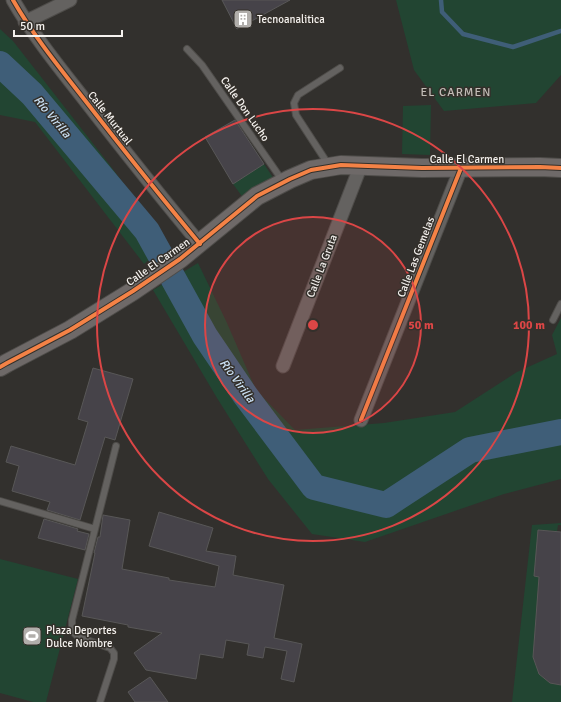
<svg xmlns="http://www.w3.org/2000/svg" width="561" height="702" font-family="Signika,sans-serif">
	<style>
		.green { fill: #224532 }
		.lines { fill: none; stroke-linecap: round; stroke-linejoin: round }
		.stream { stroke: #3f5e78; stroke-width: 4.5 }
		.river { stroke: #3f5e78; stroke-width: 26 }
		.building { fill: #464349; stroke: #585757 }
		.lane-casing { stroke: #4e4c49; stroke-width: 8 }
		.street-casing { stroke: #4e4c49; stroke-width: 15 }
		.secondary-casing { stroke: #4e4c49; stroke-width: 20 }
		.lane { stroke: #646260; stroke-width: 6 }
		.street { stroke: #646260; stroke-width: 13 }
		.secondary { stroke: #6e6968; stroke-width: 18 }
		.cycleway-casing { stroke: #34302b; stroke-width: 6 }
		.cycleway { stroke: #f48246; stroke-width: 4 }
		.ring { fill: none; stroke: #db4646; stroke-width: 2 }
		.labels { text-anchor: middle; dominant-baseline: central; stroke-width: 3; stroke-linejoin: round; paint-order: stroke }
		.poi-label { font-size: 11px; fill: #f5f2ef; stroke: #34302b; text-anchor: start }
		.street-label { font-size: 11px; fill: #f5f2ef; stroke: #34302b }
		.neighbourhood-label { font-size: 12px; letter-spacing: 1px; fill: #c2bdb7; stroke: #34302b }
		.water-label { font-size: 12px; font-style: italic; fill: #cbe1f5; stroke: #34302b }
		.centre { fill: #db4646; stroke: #34302b; stroke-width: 2 }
		.ring-label { font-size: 12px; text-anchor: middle; font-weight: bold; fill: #db4646; stroke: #34302b; stroke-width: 3; stroke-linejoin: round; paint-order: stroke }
	</style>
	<rect width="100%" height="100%" fill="#32302d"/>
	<!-- green -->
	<path class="green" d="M396,0h165v75l-25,28 -92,8 -30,-41z
		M0,29l13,12 96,123 59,79 -24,21 -109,-142 -35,-7z
		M431,105l-1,50 -28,-1 1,-48z
		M264,164l10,15 -30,20 -11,-15z
		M198,263l29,60 29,67 39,40 89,-7 71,-11 62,-40 40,-18 -5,-19 9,-17v161l-57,15 -139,48 -53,-8 -44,-55 -51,-81 -64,-108z
		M561,523v2h-3l-1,6 -19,-1 1,47 -6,80 6,17 11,9 11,2v17h-49l20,-177z
		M0,559l78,20 -32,123h-13l-33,-9z"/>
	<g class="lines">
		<!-- stream -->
		<path class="stream" d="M441,0l1,12 21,22 50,13 48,-16"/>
		<!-- river -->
		<path class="river" d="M0,64l32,30 115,137 58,105 40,59 69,92 72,18 84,-55 91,-18"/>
	</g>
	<!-- building -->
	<path class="building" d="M222,0h68l-53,29z
		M235,120l29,44 -31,20 -28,-47z
		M93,368l40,11 -18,61 -10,-3 -25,83 -33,-10 3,-8 -38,-11 7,-25 -13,-4 5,-16 64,19 13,-43 -10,-3z
		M159,512l54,16 -7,23 30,5 -3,19 51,10 -10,53 28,6 -8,38 -13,-3 6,-28 -22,-4 -2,11 -16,-3 2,-11 -23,-4 -3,18 -23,-4 -4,25 -50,-9 -12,-17 28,-20 -34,-6v-2l-46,-9 13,-63h-1l4,-16h2l3,-22 27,5 -8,49 47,9v2l46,7 4,-21 -70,-20z
		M44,519l34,10 -1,2 12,3 -4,16 -47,-12z
		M538,530l23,2v153l-11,-2 -11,-9 -6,-17 6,-80 -5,-1z
		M150,677l18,25h-33l-7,-10z"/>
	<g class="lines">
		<!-- lane casing -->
		<g class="lane-casing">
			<path id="lane" d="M187,49l15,16 80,115
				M328,164l-32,-49 -2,-12 4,-8 42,-27
				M553,320l8,-16
				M0,501l95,28
				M100,702l14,-43v-6l-4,-5 -32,-11 -6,-6v-11l44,-174"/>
		</g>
		<!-- street casing -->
		<g class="street-casing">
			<path id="street" d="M13,0c20,35 46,67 71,99 38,49 76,97 116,145
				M25,22l45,-22
				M283,366l78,-201
				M361,420l100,-252"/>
		</g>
		<!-- secondary casing -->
		<g class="secondary-casing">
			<path id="secondary" d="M0,367l7,-4 63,-33 63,-39 47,-32 77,-63 33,-17 21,-9 30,-5 81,3 118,-1 21,1"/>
		</g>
		<!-- lane -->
		<use href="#lane" class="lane"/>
		<!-- street -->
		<use href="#street" class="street"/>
		<!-- secondary -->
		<use href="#secondary" class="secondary"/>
		<!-- cycleway casing -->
		<g class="cycleway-casing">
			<path id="cycleway" d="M13,0c20,35 46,67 71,99 38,49 76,97 116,145
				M0,367l7,-4 63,-33 63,-39 47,-32 77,-63 33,-17 21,-9 30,-5 81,3 118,-1 21,1
				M361,420l100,-252"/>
		</g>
		<!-- cycleway -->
		<use href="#cycleway" class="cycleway"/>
	</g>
	<!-- distance rings -->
	<circle cx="313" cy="325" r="108" fill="#db4646" fill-opacity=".12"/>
	<g class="ring">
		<circle cx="313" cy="325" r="108"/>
		<circle cx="313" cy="325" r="216"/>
	</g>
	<!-- icons -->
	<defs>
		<g id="building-square" transform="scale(1)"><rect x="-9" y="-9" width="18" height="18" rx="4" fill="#b1aeab" stroke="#34302b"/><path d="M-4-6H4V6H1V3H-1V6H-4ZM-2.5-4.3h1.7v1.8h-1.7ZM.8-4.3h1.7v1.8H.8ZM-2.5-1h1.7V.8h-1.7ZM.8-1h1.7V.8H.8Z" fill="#fff"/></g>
		<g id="stadium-square" transform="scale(1)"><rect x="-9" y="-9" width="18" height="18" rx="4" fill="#b1aeab" stroke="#34302b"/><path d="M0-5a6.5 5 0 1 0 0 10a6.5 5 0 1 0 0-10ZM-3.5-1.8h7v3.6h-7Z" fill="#fff"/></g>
	</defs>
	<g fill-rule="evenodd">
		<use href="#building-square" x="243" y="19"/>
		<use href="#stadium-square" x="32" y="636"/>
	</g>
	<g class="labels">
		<!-- poi labels -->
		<g class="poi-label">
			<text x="257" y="19">Tecnoanalitica</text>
			<text x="46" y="630">Plaza Deportes<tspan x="46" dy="13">Dulce Nombre</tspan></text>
		</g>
		<!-- street labels -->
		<g class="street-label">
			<text transform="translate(245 109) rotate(55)">Calle Don Lucho</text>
			<text transform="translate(110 118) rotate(52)">Calle Murtual</text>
			<text x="467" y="159">Calle El Carmen</text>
			<text transform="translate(416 257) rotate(-69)">Calle Las Gemelas</text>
			<text transform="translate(158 262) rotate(-35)">Calle El Carmen</text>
			<text transform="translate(322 266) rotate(-69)">Calle La Gruta</text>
		</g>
		<!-- neighbourhood labels -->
		<g class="neighbourhood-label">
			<text x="456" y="92">EL CARMEN</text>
		</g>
		<!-- water labels -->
		<g class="water-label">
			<text transform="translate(52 117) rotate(50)">Río Virilla</text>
			<text transform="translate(237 381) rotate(54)">Río Virilla</text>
		</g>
	</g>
	<circle cx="313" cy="325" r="6" class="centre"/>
	<g class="ring-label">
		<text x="421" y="329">50 m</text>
		<text x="529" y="329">100 m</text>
	</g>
	<!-- scale -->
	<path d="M14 30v6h108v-6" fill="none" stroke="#f5f2ef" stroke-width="2"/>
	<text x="20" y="30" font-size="12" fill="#f5f2ef" stroke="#34302b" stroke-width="3" paint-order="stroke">50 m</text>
</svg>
